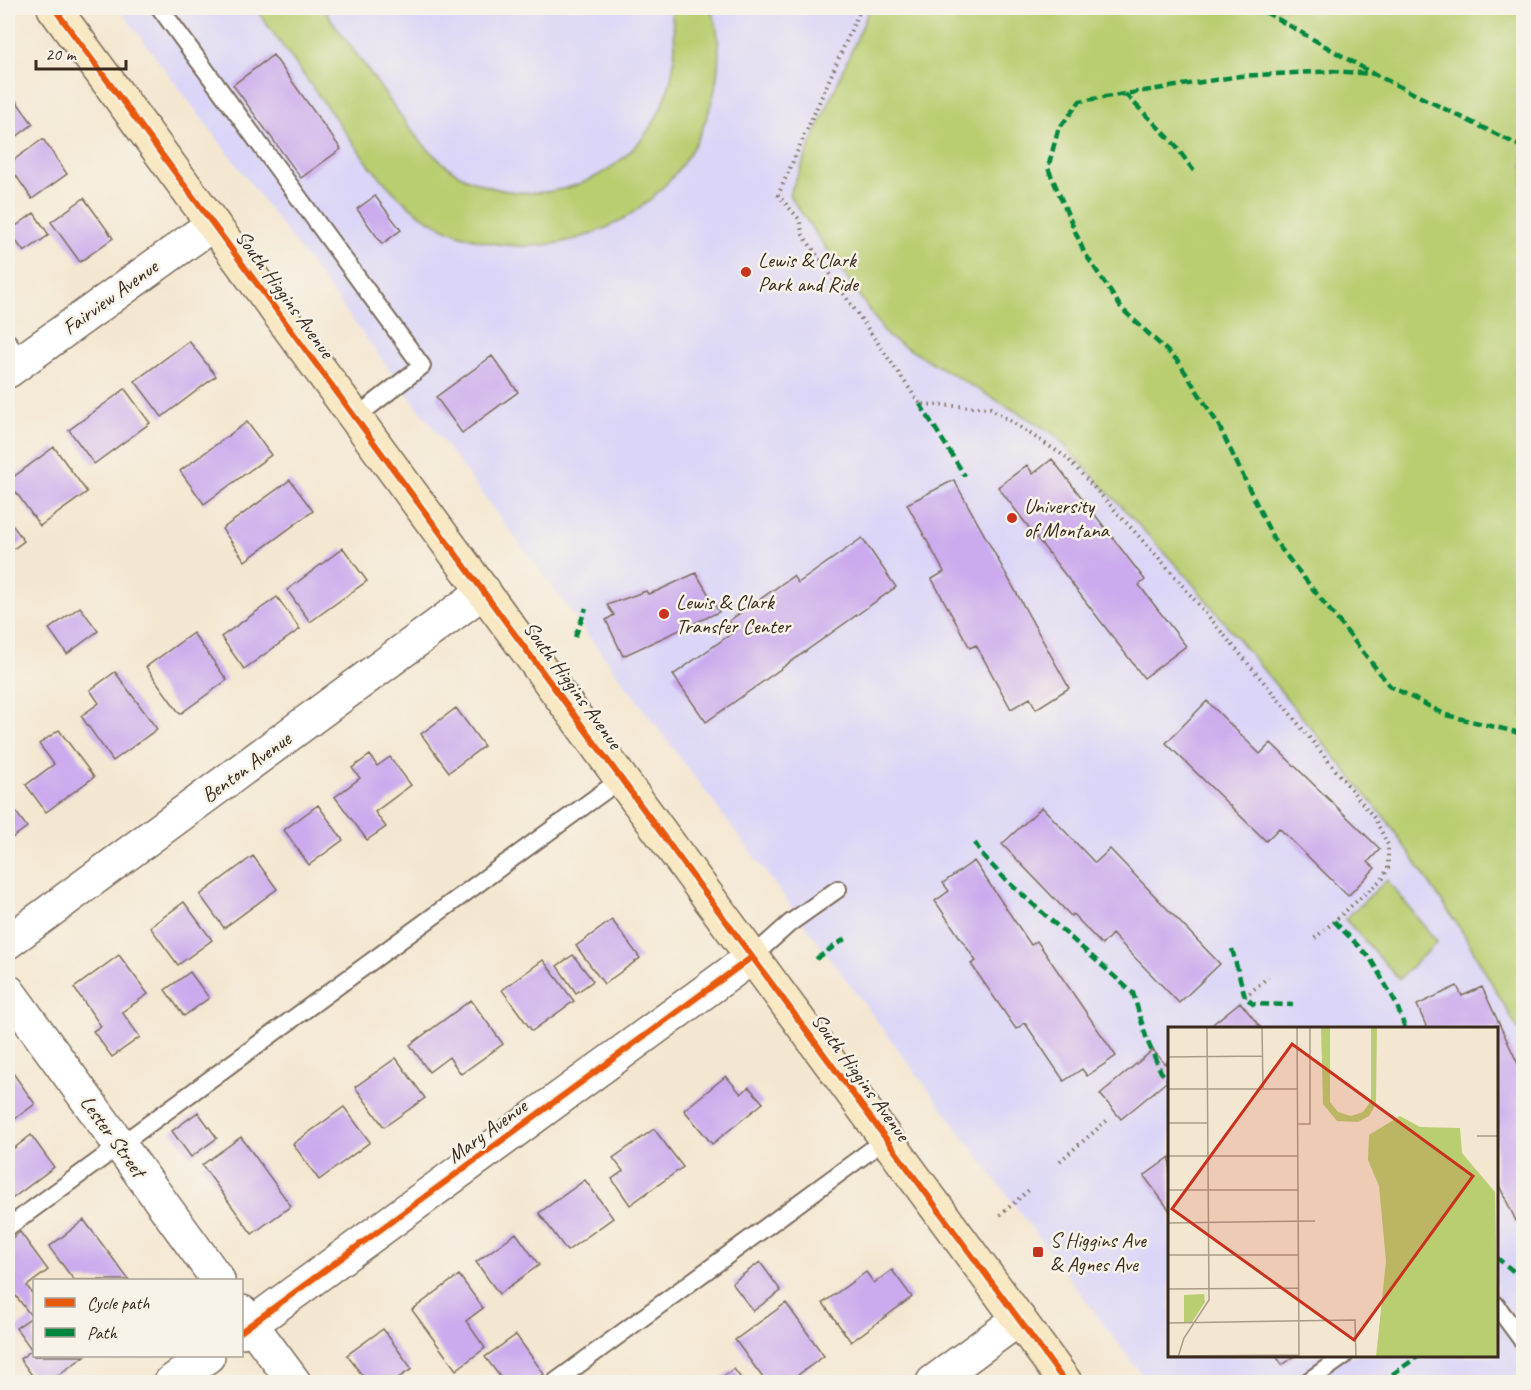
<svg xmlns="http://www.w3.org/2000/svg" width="1531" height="1390" font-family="Caveat,sans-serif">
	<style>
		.built { fill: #dbd6f7; fill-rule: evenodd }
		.green { fill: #b9cd71; stroke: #7a7c48; stroke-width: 1.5 }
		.building { fill: #cbabed }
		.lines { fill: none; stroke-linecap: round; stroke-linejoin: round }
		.lane-casing { stroke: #7c6c5d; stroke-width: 20 }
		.street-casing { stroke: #7c6c5d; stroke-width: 36 }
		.secondary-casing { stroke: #7c6c5d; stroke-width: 36 }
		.path { stroke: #7c6c5d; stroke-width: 4; stroke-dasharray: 1.5 4.5; stroke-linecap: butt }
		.lane { stroke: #fff; stroke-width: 16 }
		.street { stroke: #fff; stroke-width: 33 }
		.secondary { stroke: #f8e8c3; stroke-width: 33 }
		.quiet { stroke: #00873e; stroke-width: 4.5; stroke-dasharray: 9 4.5; stroke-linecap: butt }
		.cycleway-casing { stroke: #f7f3e8; stroke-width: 10 }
		.cycleway { stroke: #e8590c; stroke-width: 6 }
		.poi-dot { fill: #c8321e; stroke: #f7f3e8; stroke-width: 2 }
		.labels { text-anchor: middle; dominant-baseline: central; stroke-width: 5; stroke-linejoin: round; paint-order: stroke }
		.poi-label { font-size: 21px; fill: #3b2a1e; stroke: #f7f3e8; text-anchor: start }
		.street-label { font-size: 21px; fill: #3b2a1e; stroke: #f7f3e8 }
		.inset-road { fill: none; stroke: #aa9b89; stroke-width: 1.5 }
		.view { fill: #c8321e; fill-opacity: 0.15; stroke: #c8321e; stroke-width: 3 }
		.inset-edge { fill: none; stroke: #3b2a1e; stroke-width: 3 }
	</style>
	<rect width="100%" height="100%" fill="#f7f3e8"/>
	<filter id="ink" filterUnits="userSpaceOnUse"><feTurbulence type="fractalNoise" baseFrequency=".0167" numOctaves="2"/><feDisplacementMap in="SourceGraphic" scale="12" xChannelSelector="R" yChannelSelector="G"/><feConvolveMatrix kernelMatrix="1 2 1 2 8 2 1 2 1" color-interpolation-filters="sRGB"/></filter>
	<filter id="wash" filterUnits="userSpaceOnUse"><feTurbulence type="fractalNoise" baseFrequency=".008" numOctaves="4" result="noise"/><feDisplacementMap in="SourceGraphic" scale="24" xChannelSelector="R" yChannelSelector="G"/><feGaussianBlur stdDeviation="1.35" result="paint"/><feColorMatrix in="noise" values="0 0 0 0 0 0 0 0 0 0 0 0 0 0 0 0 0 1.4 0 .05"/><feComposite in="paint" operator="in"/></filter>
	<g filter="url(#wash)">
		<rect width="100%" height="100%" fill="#f4e7d1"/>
		<!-- built -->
		<path class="built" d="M119,8h1404v1374h-376zM1170,1028h326v328h-326z"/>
		<!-- green -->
		<path class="green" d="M255,8h68l91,126c15,17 31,34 52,44 115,54 234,-49 204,-170h40c3,6 6,14 7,21 5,32 -1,68 -14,98 -44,103 -164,149 -265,98 -28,-14 -48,-36 -68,-59z
			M870,8h653v1030l-60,-105 -75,-111 -200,-244 -135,-145 -165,-96 -99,-142z
			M1387,880l50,62 -38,37 -54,-60z"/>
		<g id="blocks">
			<!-- building -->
			<path class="building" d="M273,55l68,94 -40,29 -68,-93z
				M11,94l22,30 -25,19v-47z
				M43,139l24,35 -35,25 -24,-35z
				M375,196l26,34 -19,14 -25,-35z
				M84,198l29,40 -33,24 -29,-40z
				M34,213l15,22 -25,17 -15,-21z
				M189,341l27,35 -54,41 -27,-36z
				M492,356l26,36 -56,41 -26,-36z
				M125,389l25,34 -56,41 -25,-34z
				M247,422l24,33 -67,49 -24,-33z
				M54,447l33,45 -47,34 -32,-45z
				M1052,459l93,121 -6,5 47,61 -42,32 -146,-191 29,-22 6,9z
				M290,480l23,31 -68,50 -23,-32z
				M954,480l115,208 -33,21 -6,-11 -19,11 -35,-64 -6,3 -38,-69 12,-7 -37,-68z
				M8,519l16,22 -16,12z
				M862,538l34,49 -190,135 -33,-47 62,-44 -6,-10 64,-45 5,7z
				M343,548l24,33 -57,41 -23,-32z
				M696,573l23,39 -96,44 -17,-36 8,-5 -7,-10 39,-14 2,3 9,-3z
				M277,597l23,32 -56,40 -23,-32z
				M80,607l18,24 -31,23 -18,-25z
				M193,633l34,47 -47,34 -34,-47z
				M115,672l42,57 -44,32 -32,-45 18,-13 -9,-13z
				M1207,701l53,53 11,-11 109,106 -12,13 7,6 -27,28 -69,-68 -13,13 -100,-98z
				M456,708l28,38 -35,26 -28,-38z
				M59,730l35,47 -48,35 -20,-27 28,-21 -15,-20z
				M370,755l7,11 13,-9 21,28 -36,27 11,15 -19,13 -32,-43 25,-19 -8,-10z
				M8,801l19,26 -19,14z
				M318,805l25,35 -34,25 -25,-35z
				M1042,807l53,56 15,-14 110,115 -41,39 -67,-69 -10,11 -29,-31 -2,2 -69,-72z
				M253,856l24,33 -53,39 -24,-33z
				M974,861l57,84 6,-4 79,115 -29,20 -5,-7 -18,12 -39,-58 -9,6 -45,-65 5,-3 -41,-60 14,-10 -6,-8z
				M184,902l28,38 -34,25 -28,-38z
				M612,920l28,38 -36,26 -28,-38z
				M119,955l29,39 -26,18 18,25 -28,20 -19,-26 8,-5 -27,-38z
				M573,955l20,26 -17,12 -19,-27z
				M543,960l31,41 -42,30 -30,-41z
				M190,972l19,26 -25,18 -19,-26z
				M1457,986l5,10 20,-9 42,90v143l-7,3 -21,-44v-151h-69l-10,-23z
				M471,1000l32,44 -42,30 -12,-17 -20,15 -19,-27z
				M1240,1002l21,26h-53z
				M1153,1050l12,14 5,-4v19l-49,40 -21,-25z
				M396,1058l29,40 -41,29 -29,-40z
				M8,1066l27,38 -23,17 -4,-6z
				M726,1076l15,18 8,-7 14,16 -51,41 -28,-34z
				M344,1107l26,35 -51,38 -26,-36z
				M198,1112l19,26 -26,19 -19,-26z
				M654,1129l29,38 -53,38 -18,-26 11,-8 -10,-13z
				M31,1135l23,32 -45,34 -1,-48z
				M241,1137l50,69 -39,28 -50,-69z
				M1170,1157v54l-26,-35z
				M585,1180l28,38 -46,33 -28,-38z
				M84,1220l45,60h-55l-25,-33z
				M20,1232l28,38 -21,16 7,10v60h51l-37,26h-11l-17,-23 12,-9 -16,-22 16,-11 -16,-21 -6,4 -2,-4v-55z
				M516,1233l23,32 -40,29 -23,-32z
				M760,1262l21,29 -28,20 -21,-28z
				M892,1270l20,27 -61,45 -28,-39 43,-31 8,11z
				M459,1275l24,33 -17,13 19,27 -29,22 -44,-60z
				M786,1303l38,53 -36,26h-22l-31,-42z
				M383,1329l29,40 -14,9 3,4h-34l-20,-27z
				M516,1335l28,39 -12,8h-28l-19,-25z
				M1276,1356h19l-13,9z
				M734,1369l10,13h-29z"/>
		</g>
	</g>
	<g filter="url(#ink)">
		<use href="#blocks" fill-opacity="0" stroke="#7c6c5d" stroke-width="1.5"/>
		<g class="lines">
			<!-- lane casing -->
			<g class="lane-casing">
				<path id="lane" d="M160,8l262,358 -66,51
					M8,342l13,19
					M752,957l38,-34 48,-34
					M8,1227l613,-448
					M1496,1305l28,38
					M555,1382l331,-243
					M1307,1382l37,-26"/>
			</g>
			<!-- street casing -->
			<g class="street-casing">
				<path id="street" d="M8,371l205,-147
					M8,942l476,-351
					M8,991l210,289
					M242,1312l52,70
					M242,1331l510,-374
					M171,1382l37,-26
					M933,1382l86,-63"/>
			</g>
			<!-- secondary casing -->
			<g class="secondary-casing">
				<path id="secondary" d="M54,8l1011,1374"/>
			</g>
			<!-- path -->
			<path class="path" d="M861,8l-83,187 21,24 4,16 117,169 70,4 76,49 100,109 122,145 87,108 13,26v23l-5,10 -69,61
				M1245,997l23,-20
				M1060,1161l50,-43
				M1000,1215l29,-25"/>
			<!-- lane -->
			<use href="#lane" class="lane"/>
			<!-- street -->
			<use href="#street" class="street"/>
			<!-- secondary -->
			<use href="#secondary" class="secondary"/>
			<!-- quiet -->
			<path class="quiet" d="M1252,8l17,6 103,59
				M1125,94l47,47 24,33
				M1524,148l-150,-74 -41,-3 -93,5 -160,25 -22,29 -10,38 36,84 38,57 56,52 40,63 56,116 116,146 56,29 70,17 8,7
				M920,404l45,72
				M575,637l11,-29
				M975,843l8,13 25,26 125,111 14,47 14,32 9,9
				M1334,921l36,37 26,45 9,25
				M1232,949l13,48 8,7 40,1
				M816,959l33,-23
				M1496,1257l28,23
				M1381,1382l38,-26"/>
			<!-- cycleway casing -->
			<g class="cycleway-casing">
				<path id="cycleway" d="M54,8l1011,1374
					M242,1331l510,-374"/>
			</g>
			<!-- cycleway -->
			<use href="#cycleway" class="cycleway"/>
		</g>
	</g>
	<!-- markers -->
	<g class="poi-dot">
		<circle cx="746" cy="272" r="6"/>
		<circle cx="1012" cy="518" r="6"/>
		<circle cx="664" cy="614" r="6"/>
		<rect x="1032" y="1246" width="12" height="12" rx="3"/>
	</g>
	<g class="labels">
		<!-- poi labels -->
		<g class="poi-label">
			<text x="758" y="260">Lewis &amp; Clark<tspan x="758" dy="24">Park and Ride</tspan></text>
			<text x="1024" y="506">University<tspan x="1024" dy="24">of Montana</tspan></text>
			<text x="676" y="602">Lewis &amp; Clark<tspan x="676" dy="24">Transfer Center</tspan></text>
			<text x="1050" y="1240">S Higgins Ave<tspan x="1050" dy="24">&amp; Agnes Ave</tspan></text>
		</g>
		<!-- street labels -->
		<g class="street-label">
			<text transform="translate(285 294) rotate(54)">South Higgins Avenue</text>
			<text transform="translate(110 297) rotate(-36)">Fairview Avenue</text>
			<text transform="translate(573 685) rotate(54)">South Higgins Avenue</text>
			<text transform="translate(246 767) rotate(-36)">Benton Avenue</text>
			<text transform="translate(861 1077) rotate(54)">South Higgins Avenue</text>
			<text transform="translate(487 1131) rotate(-36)">Mary Avenue</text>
			<text transform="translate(113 1136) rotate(54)">Lester Street</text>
		</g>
	</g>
	<!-- overview -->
	<g transform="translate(1168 1027)">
		<rect width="330" height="330" fill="#f4e7d1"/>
		<path d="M153,0h9v75l8,10 13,4 12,-4 8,-11v-74h6l-1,77 -7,12 -11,6 -21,-1 -14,-17zM232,89l20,11 40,1 2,25 33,39 3,165h-122l10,-96 -7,-75 -11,-26 1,-25zM36,267l1,8 -13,20h-8v-27z" fill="#b9cd71"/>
		<path class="inset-road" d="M94,0l1,61M129,0l2,330M0,30l95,-1M0,62h130M0,96h39M130,97h12v-97M309,109h21M0,129h130M0,163h130M0,196l147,-2M0,228h131M0,262l131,-1M0,296l187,-3 1,37M0,329l131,-1M10,330l6,-19 25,-38 -2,-273"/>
		<path class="view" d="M124,17l181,132 -119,164 -182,-131z"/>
		<rect width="330" height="330" class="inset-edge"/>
	</g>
	<!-- margin -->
	<rect width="1531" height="1390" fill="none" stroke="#f7f3e8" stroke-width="30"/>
	<!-- legend -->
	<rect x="33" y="1279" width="210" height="78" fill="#f7f3e8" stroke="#aca397" stroke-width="1.5"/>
	<rect x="45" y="1298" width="30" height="9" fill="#e8590c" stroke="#aca397" stroke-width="1.5"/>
	<text x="87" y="1309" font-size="18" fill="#3b2a1e">Cycle path</text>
	<rect x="45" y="1328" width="30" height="9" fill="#00873e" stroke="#aca397" stroke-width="1.5"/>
	<text x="87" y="1339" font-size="18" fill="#3b2a1e">Path</text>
	<!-- scale -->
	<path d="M36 60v9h90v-9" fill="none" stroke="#3b2a1e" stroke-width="3"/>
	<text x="45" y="60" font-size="18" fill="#3b2a1e" stroke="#f7f3e8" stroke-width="4.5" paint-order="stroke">20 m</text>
</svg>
